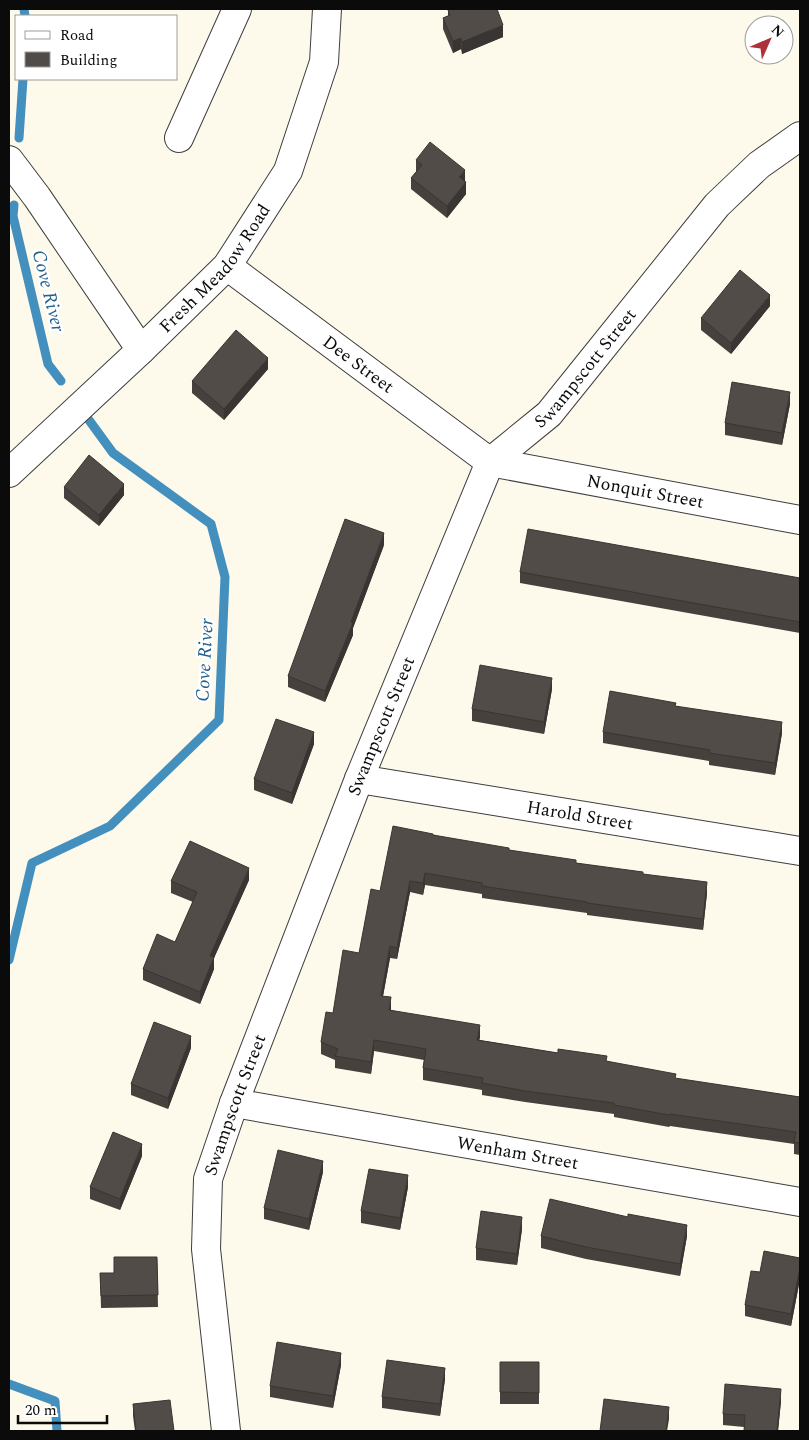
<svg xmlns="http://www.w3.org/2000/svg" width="809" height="1440" font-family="Spectral,serif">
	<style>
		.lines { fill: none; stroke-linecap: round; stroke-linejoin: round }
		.stream { stroke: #438fbe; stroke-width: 9 }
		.minor-casing { stroke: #3e3e3e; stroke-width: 30 }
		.minor { stroke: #fff; stroke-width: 28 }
		.wall { fill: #47413e }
		.shaded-wall { fill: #393532 }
		.building { fill: #524c48; stroke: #393532 }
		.labels { text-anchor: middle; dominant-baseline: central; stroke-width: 5; stroke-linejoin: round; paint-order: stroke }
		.street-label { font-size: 18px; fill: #0b0b0b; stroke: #fff }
		.water-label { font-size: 19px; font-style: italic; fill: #22618e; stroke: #fff }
	</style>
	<rect width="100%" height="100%" fill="#fdf9eb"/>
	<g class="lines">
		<!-- stream -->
		<path class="stream" d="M24,9l1,7
			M19,138l4,-59
			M14,205l-1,11 35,148 13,17
			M9,960l23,-97 78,-37 109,-106 6,-143 -14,-53 -98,-71 -27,-37
			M9,1384l46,17 2,30"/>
		<!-- minor casing -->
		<g class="minor-casing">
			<g id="minor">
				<path d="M179,138l58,-129"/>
				<path d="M9,160l28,37 104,153"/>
				<path id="s1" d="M227,266l263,196 310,58"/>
				<path id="s2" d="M9,473l132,-123 86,-84 61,-95 36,-109 3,-53"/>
				<path id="s3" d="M359,779l441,72"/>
				<path id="s4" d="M234,1103l566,99"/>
				<path id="s5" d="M226,1431l-20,-182 2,-70 26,-76 125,-324 131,-317 59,-48 168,-209 42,-40 41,-29"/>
			</g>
		</g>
		<!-- minor -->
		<use href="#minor" class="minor"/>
	</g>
	<!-- wall -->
	<path class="wall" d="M448,10l55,27 -41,17 -1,-5 -8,4 -10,-24v-11l5,-2z
		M416,160l49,21 1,13 -19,24 -36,-29v-11l5,-6z
		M770,306l-39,48 -30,-24v-12z
		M268,369l-44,51 -32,-27v-12z
		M790,404l-8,41 -57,-10v-12z
		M64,487l60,8 -25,31 -35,-28z
		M384,545l-31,83v7l-28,67 -37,-15v-11z
		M520,572l280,6v55l-280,-50z
		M552,689l-8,45 -72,-13v-12z
		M676,706l106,27 -7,42 -66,-10v-4l-106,-18v-11z
		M314,744l-22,60 -38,-14v-11z
		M433,835l143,28 67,11 64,19 -4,37 -116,-15v-2l-105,-15v-4l-57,-9 -2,10 -13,-3 -13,67 -7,-1 -7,38 8,14 89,27 -1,3 128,21 69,18 124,18v58l-6,-1v-10l-124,-18 -1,1 -55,-10v-3l-89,-12 -43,-7v-5l-59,-10v-12l1,-8 -50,-9 -3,23 -36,-6v-8l-14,-6v-12l38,-89 21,-62z
		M249,880l-35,78v11l-14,35 -57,-24v-11l32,-27 18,-40 -22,-9v-12z
		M191,1048l-23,61 -37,-14v-11z
		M142,1156l-22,54 -30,-11v-12z
		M323,1172l-14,58 -45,-11v-11z
		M408,1187l-8,43 -39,-7v-12z
		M522,1229l-5,36 -41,-5v-12z
		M541,1236h146l-7,40 -94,-17 -45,-11z
		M157,1257l1,50 -57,1 -1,-35h14z
		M800,1258v21l-9,47 -46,-10v-11l15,-33z
		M500,1362h39v42h-39z
		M341,1365l-8,43 -63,-11v-11z
		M445,1379l-5,37 -58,-8v-11z
		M781,1401l-3,30h-34v-4l-21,-2v-11z
		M133,1404l41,27h-39l-2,-15z"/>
	<!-- shaded-wall -->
	<path class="shaded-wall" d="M503,25v12l-41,17v-12z
		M461,38v11l-8,4v-12z
		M465,170v12l-6,-5z
		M466,182v12l-19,24v-12z
		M770,295v11l-39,48v-11z
		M268,358v11l-44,51v-11z
		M790,392v12l-8,41v-12z
		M124,484v11l-25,31v-11z
		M384,533v12l-31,83v7l-28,67v-11z
		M552,678v11l-8,45v-12z
		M782,722v11l-7,42v-12z
		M314,732v12l-22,60v-11z
		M249,868v12l-35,78v11l-14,35v-12l10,-36z
		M425,873v12l-2,10v-12z
		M410,881v11l-13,67v-11z
		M707,882v11l-4,37v-11z
		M390,946v12l-9,49v-11z
		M391,997v12l-2,13v-12z
		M480,1025v12l-3,14v-11z
		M191,1036v12l-23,61v-11z
		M374,1040v11l-3,23v-12z
		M142,1144v12l-22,54v-11z
		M323,1161v11l-14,58v-11z
		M408,1175v12l-8,43v-12z
		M522,1217v12l-5,36v-11z
		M687,1225v11l-7,40v-12z
		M800,1267v12l-9,47v-12z
		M341,1353v12l-8,43v-12z
		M445,1368v11l-5,37v-12z
		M781,1389v12l-3,30h-1z
		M669,1407v12l-2,12h-1z"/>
	<!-- building -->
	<path class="building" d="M452,9h45l6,16 -41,17 -1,-4 -8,3 -10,-23 7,-3 -2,-5z
		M430,142l35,28 -6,7 7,5 -19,24 -36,-28 11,-13 -6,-5z
		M740,270l30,25 -39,48 -30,-25z
		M236,330l32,28 -44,51 -32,-28z
		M732,382l58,10 -8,41 -57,-10z
		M89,455l35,29 -25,31 -35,-28z
		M345,519l39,14 -33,89 2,1 -28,68 -37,-15z
		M528,529l272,49v44l-280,-50z
		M480,665l72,13 -8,44 -72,-13z
		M610,691l66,12 -1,3 107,16 -7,41 -66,-10 1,-3 -107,-18z
		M276,719l38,13 -22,61 -38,-14z
		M393,826l40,8v1l76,13v2l67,10v3l67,9v2l64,8 -4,37 -116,-16v-1l-105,-16v-3l-57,-10 -2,10 -13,-2 -13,67 -7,-2 -9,50 10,1 -2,13 91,15 -3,15 81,13v-4l49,7 -1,5 70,13 -1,4 125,19v46l-6,-1 2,-10 -126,-18 -1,1 -55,-10v-2l-89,-12 -43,-8 1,-5 -60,-10 3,-19 -52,-9 -3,22 -36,-6 3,-7 -17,-7 5,-30 7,1 10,-63 16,3 12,-64 9,2z
		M190,841l59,27 -39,88 4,1 -14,35 -57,-23 14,-35 18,8 22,-50 -26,-11z
		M154,1022l37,14 -23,62 -37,-14z
		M113,1132l29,12 -22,55 -30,-12z
		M278,1150l45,11 -14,58 -45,-11z
		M369,1169l39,6 -8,43 -39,-7z
		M550,1199l78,18v-3l59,11 -7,39 -94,-17 -45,-11z
		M481,1211l41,6 -5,37 -41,-6z
		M764,1251l36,7v9l-9,47 -46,-9 6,-34 9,1z
		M114,1257h43l1,38 -57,1 -1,-23h14z
		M277,1342l64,11 -8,43 -63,-10z
		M387,1360l58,8 -5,36 -58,-7z
		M500,1362h39v31l-39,-1z
		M725,1384l56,5 -4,42h-33l1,-16 -22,-1z
		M604,1399l65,8 -3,24h-66z
		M170,1400l4,31h-38l-3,-27z"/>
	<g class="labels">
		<!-- street labels -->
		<g class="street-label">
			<text stroke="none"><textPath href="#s2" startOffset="291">Fresh Meadow Road</textPath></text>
			<text stroke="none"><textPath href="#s1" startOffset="164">Dee Street</textPath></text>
			<text stroke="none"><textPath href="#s5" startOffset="1158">Swampscott Street</textPath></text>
			<text stroke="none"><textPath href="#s1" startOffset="486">Nonquit Street</textPath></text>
			<text stroke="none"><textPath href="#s5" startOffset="738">Swampscott Street</textPath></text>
			<text stroke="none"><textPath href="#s3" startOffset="224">Harold Street</textPath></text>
			<text stroke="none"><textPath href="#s5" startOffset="332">Swampscott Street</textPath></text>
			<text stroke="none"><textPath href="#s4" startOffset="288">Wenham Street</textPath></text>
		</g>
		<!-- water labels -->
		<g class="water-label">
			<text transform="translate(48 291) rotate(76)">Cove River</text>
			<text transform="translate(205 660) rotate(-87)">Cove River</text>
		</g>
	</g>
	<!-- border -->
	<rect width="809" height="1440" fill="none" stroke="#0b0b0b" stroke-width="20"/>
	<!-- legend -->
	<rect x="15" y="15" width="162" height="65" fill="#ffffff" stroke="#9d9d9d"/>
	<rect x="25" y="31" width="25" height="8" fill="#ffffff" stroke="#9d9d9d"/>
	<text x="60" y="40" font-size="15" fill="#0b0b0b">Road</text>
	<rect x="25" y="52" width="25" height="15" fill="#524c48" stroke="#9d9d9d"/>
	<text x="60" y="65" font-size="15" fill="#0b0b0b">Building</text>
	<!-- north arrow -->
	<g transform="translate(769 40) rotate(45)"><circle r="24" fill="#ffffff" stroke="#9d9d9d"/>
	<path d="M0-4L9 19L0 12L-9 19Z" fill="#ab323a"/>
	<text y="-8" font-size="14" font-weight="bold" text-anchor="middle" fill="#0b0b0b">N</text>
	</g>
	<!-- scale -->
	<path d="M18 1415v8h89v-8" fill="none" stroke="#0b0b0b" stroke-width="2.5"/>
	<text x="25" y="1415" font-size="15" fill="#0b0b0b" stroke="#ffffff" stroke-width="4" paint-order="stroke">20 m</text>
</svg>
